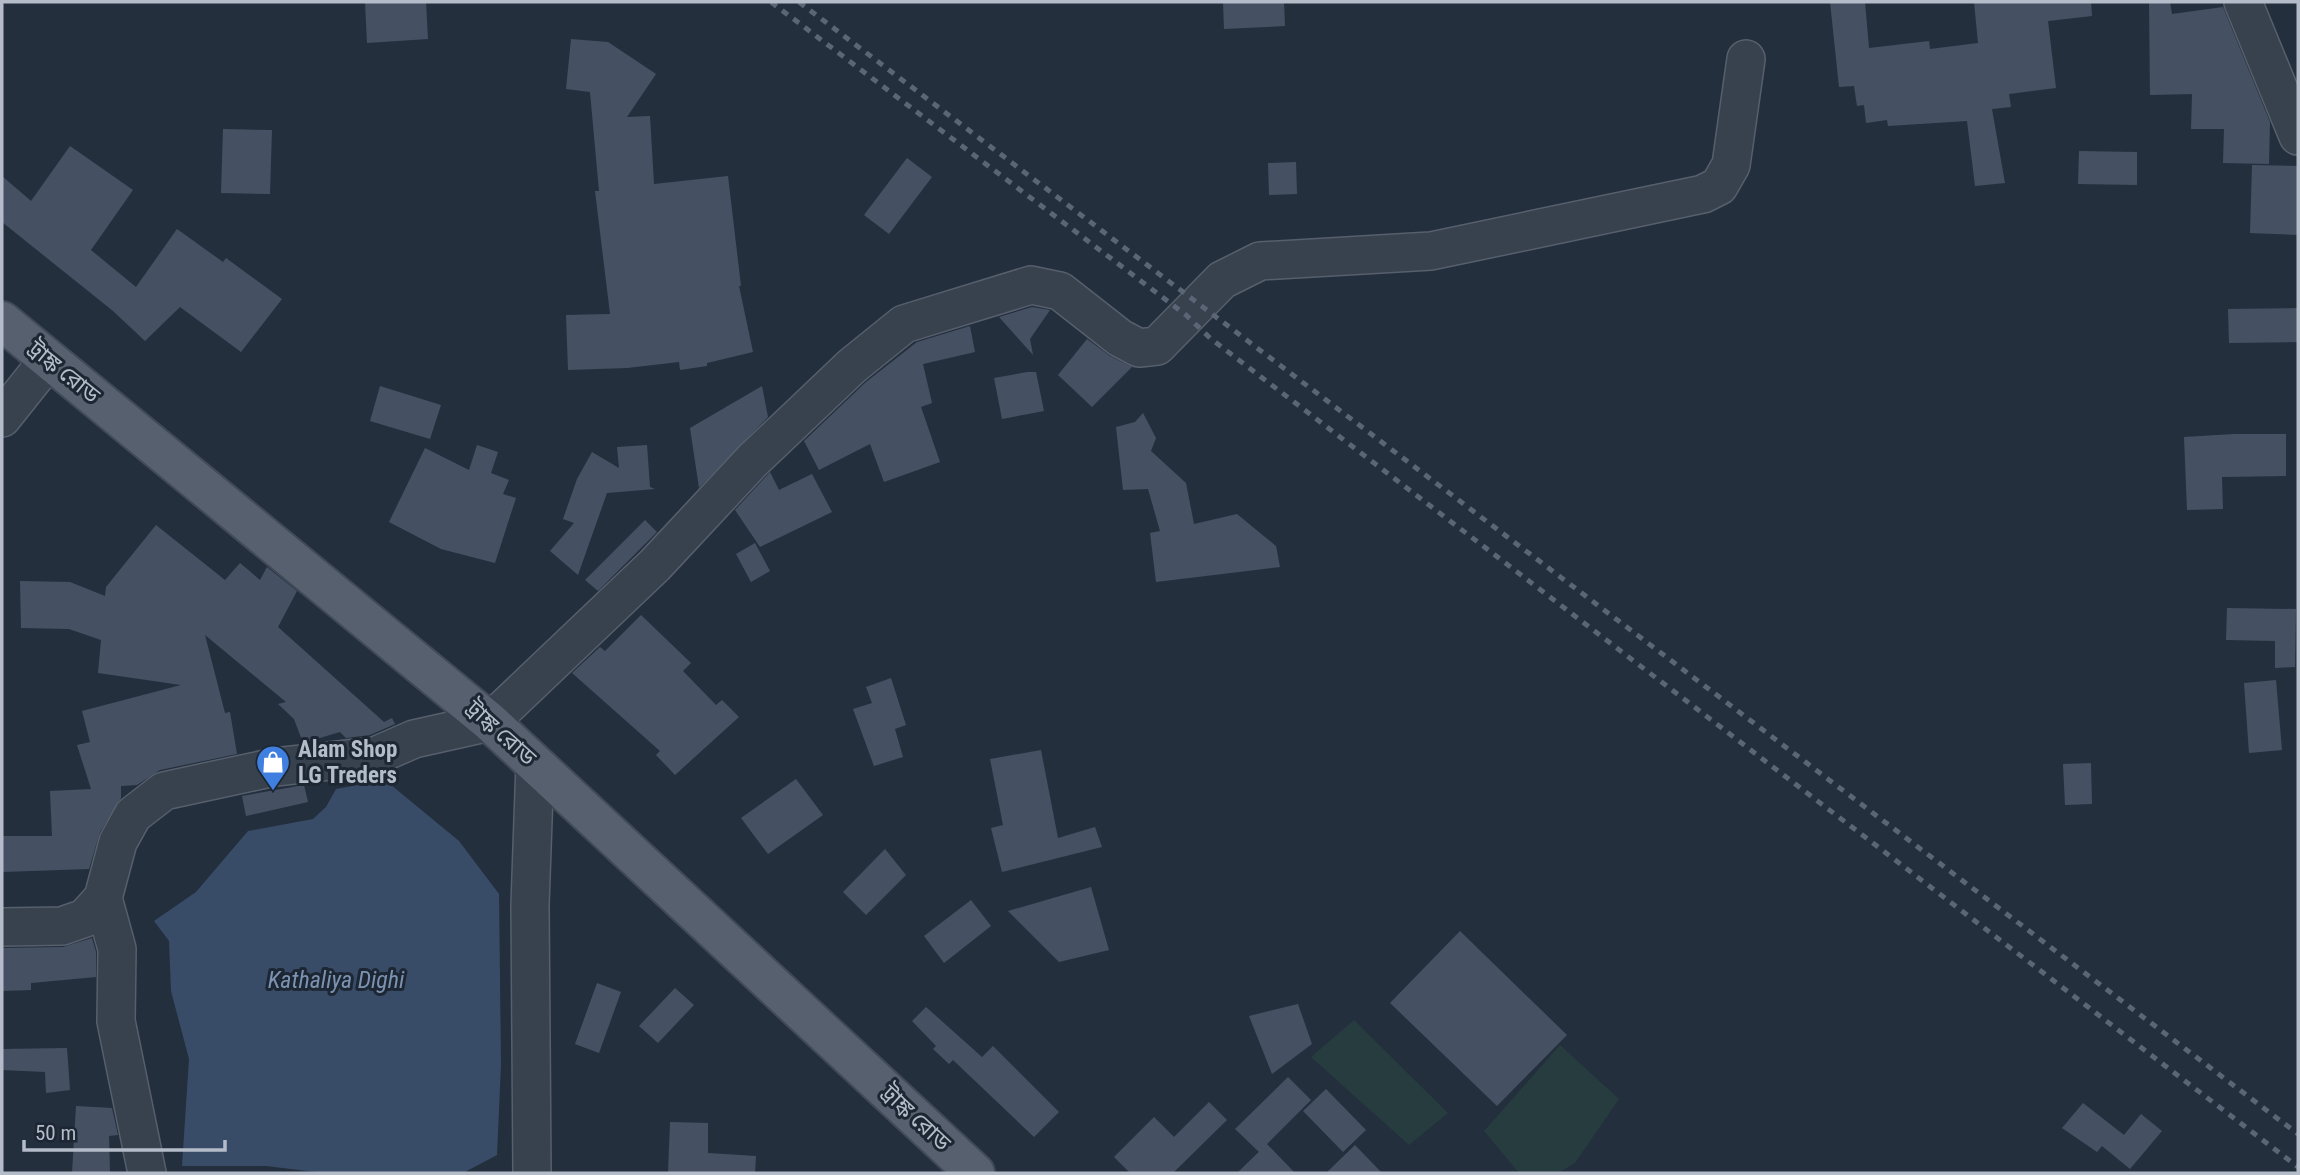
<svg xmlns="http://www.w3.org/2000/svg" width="2300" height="1175" font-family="'Roboto Condensed','Noto Sans Bengali',sans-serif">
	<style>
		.green { fill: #263c3f }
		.water { fill: #394c67 }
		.building { fill: #455162 }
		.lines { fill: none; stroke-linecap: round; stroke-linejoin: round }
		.minor-casing { stroke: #565f6c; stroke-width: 40 }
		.major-casing { stroke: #414a57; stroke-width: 42 }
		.minor { stroke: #38414e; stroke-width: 37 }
		.major { stroke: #56606e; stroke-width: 38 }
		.rail { stroke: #5a6575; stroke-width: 5; stroke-dasharray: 7 7; stroke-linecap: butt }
		.labels { text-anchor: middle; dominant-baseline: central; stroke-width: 6; stroke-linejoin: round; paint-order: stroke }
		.street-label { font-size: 23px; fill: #b4bcc9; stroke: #1d2633 }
		.poi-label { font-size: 23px; font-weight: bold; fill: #b4bcc9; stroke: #1d2633; text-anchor: start }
		.water-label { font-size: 24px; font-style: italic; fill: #7c92b1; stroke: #1d2633 }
	</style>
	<rect width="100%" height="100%" fill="#242f3e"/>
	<!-- green -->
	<path class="green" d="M1354,1020l94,93 -39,32 -98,-88z
		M1560,1045l59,54 -44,64 -17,10h-39l-35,-42z"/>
	<!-- water -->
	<path class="water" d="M385,780l74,61 40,53 2,171 -4,90 -34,18h-139l-58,-7h-84l7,-107 -18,-68 -2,-50 -15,-20 42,-29 52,-61 65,-12 13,-12 10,-18z"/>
	<!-- building -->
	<path class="building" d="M365,2h61l2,37 -61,4z
		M1223,2h61l1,24 -61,3z
		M1830,2h35l4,46 60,-7 1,8 48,-6 -4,-41h117l1,14 -44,5 8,67 -47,6 2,13 -19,2 13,74 -30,3 -8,-65 -79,5 -1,-6 -21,3 -2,-18 -7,1 -3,-20 -15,1z
		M2149,2h21l2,12 51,-7 47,115 -1,42 -46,-1 1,-34h-33l1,-35 -42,1z
		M571,39l37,3 48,32 -29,43 23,-1 4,68 74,-8 13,110h-2l14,66 -46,11v3l-27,4 -1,-8 -52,6 -59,2 -2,-55 44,-1 -15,-123h4l-9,-99 -24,-3z
		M223,129l49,1 -2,64 -49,-1z
		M70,146l63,44 -42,60 45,37 41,-58 46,33 3,-4 56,41 -41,53 -61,-45 -35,34 -32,-30 -111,-89v-46l29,25z
		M2079,151l58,1v33l-59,-1z
		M907,158l25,19 -43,57 -25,-19z
		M1296,162l1,32 -28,1 -1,-32z
		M2252,165l46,1v69l-48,-2z
		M1032,307l18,3 -20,29 3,16 -34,-38z
		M2298,308v34l-69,1 -1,-34z
		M970,326l5,26 -52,12 9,39 -11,4 19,55 -56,20 -14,-38 -51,26 -15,-29 62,-59 51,-40z
		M1087,339l23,17 22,11 -40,40 -34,-32z
		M1027,372h9l8,39 -42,8 -8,-41z
		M380,386l61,19 -11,34 -60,-18z
		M762,386l6,31 -69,71 -9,-60z
		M1143,413l13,25 -5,13 35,32 8,41 43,-10 39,32 4,21 -124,15 -6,-49 10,-2 -12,-42 -25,1 -7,-63 19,-5z
		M2234,434h52v42l-64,1 1,32 -36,1 -3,-73z
		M477,445l21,7 -7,21 18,7 -6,14 13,4 -21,65 -54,-14 -52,-27 36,-74 44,22z
		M647,445l3,42 5,2 -48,4 -29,82 -28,-24 24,-28 -11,-4 14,-40 15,-27 27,16 -2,-21z
		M770,472l9,18 33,-16 20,38 -72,35 -25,-37z
		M645,520l12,12 -59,59 -13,-11z
		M156,525l69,55 15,-17 20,17 7,-13 30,24 -19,36 106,95 8,-4 3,6 -25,11 -24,3 -6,-6 -37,11 -9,-24 -16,-15 8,-2 -81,-67 20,78 5,-1 7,42 -77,16 -23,15 -16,1v12l-21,34 -11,37 -87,3v-36h50l-2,-45 41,-2 -14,-44 13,-3 -8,-31 99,-26 -83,-12 3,-33 -32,-11 -48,-1 -1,-47 50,1 35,14 1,-9z
		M755,543l15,28 -19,11 -15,-28z
		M2227,608l69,1 -1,58 -20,1v-27l-49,-1z
		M641,615l50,48 -8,8 33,34 6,-5 17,17 -64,58 -19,-20 4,-4 -88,-78 28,-26 5,4z
		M891,678l15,47 -11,4 8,28 -29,9 -21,-57 19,-6 -6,-16z
		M2276,680l6,70 -33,3 -5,-70z
		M1041,750l17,88 37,-11 7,20 -100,25 -11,-44 12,-3 -13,-66z
		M2091,763l1,41 -27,1 -2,-41z
		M796,779l27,36 -55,39 -27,-36z
		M304,785l4,17 -62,14 -4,-20z
		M885,849l21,26 -40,40 -23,-23z
		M1091,887l18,63 -50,12 -51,-51z
		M971,900l20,26 -47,37 -20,-27z
		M1460,931l107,104 -70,71 -107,-103z
		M92,938l4,14v25l-65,6v7l-29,1v-43l61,-1z
		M597,983l24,9 -22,61 -24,-9z
		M675,988l19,17 -36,38 -19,-17z
		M1298,1004l14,40 -40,30 -23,-58z
		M926,1007l56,50 11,-11 66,66 -25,25 -81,-77 -4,4 -16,-15 3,-3 -24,-25z
		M67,1048l3,42 -24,3 -1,-21 -43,-2v-21z
		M1288,1077l23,23 -52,52 -24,-23z
		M1326,1089l40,41 -23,22 -40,-41z
		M1209,1102l18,18 -54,53h-43l-16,-16 40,-40 20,20z
		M2083,1103l41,32 17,-21 21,17 -32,38 -28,-23 -5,6 -35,-24z
		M76,1106l36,2 6,27 -9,1 1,37h-38z
		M670,1122l38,1v30l48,3 -1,17h-87z
		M1267,1144l28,29h-58z
		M1355,1145l27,28h-56z"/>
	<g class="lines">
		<!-- minor casing -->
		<g class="minor-casing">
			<path id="minor" d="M2243,2l55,134
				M2,418l47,-59
				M103,898l14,51 -1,72 31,152
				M2,927l60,-1 23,-8 18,-20 15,-56 15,-27 31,-24 111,-24 100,-11 39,-17 76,-17 165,-157 97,-104 100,-95 52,-42 127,-39 29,6 60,47 19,10 18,-2 65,-66 38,-19 171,-10 272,-57 16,-8 12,-21 15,-106
				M532,1173l-2,-268 5,-142"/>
		</g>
		<!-- major casing -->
		<g class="major-casing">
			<path id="major" d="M2,321l488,401 485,451"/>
		</g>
		<!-- minor -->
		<use href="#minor" class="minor"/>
		<!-- major -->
		<use href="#major" class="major"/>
		<!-- rail -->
		<path class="rail" d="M771,2l415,313 24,23 1088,829
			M799,2l1499,1132"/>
	</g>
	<!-- icons -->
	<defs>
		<g id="shop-pin" transform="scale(1.75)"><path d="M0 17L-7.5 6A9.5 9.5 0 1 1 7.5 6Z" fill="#3f7fe0" stroke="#1d2633"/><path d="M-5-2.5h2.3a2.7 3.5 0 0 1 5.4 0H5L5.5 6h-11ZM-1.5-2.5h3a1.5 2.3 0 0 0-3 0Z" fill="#fff"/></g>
	</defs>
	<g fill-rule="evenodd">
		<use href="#shop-pin" x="273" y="762"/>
	</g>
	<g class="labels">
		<!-- street labels -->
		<g class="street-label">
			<text transform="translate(64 372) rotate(39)">ট্রাঙ্ক রোড</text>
			<text transform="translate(501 733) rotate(42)">ট্রাঙ্ক রোড</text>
			<text transform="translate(916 1118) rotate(43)">ট্রাঙ্ক রোড</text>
		</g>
		<!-- poi labels -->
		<g class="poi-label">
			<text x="298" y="749">Alam Shop<tspan x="298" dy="26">LG Treders</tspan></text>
		</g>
		<!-- water labels -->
		<g class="water-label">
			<text x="336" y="980">Kathaliya Dighi</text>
		</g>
	</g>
	<!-- border -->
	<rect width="2300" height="1175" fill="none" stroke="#b4bcc9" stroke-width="7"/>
	<!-- scale -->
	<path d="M24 1140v10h201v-10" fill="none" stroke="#b4bcc9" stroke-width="3.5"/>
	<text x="35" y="1140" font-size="21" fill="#b4bcc9" stroke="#1d2633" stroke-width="5" paint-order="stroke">50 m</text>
</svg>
